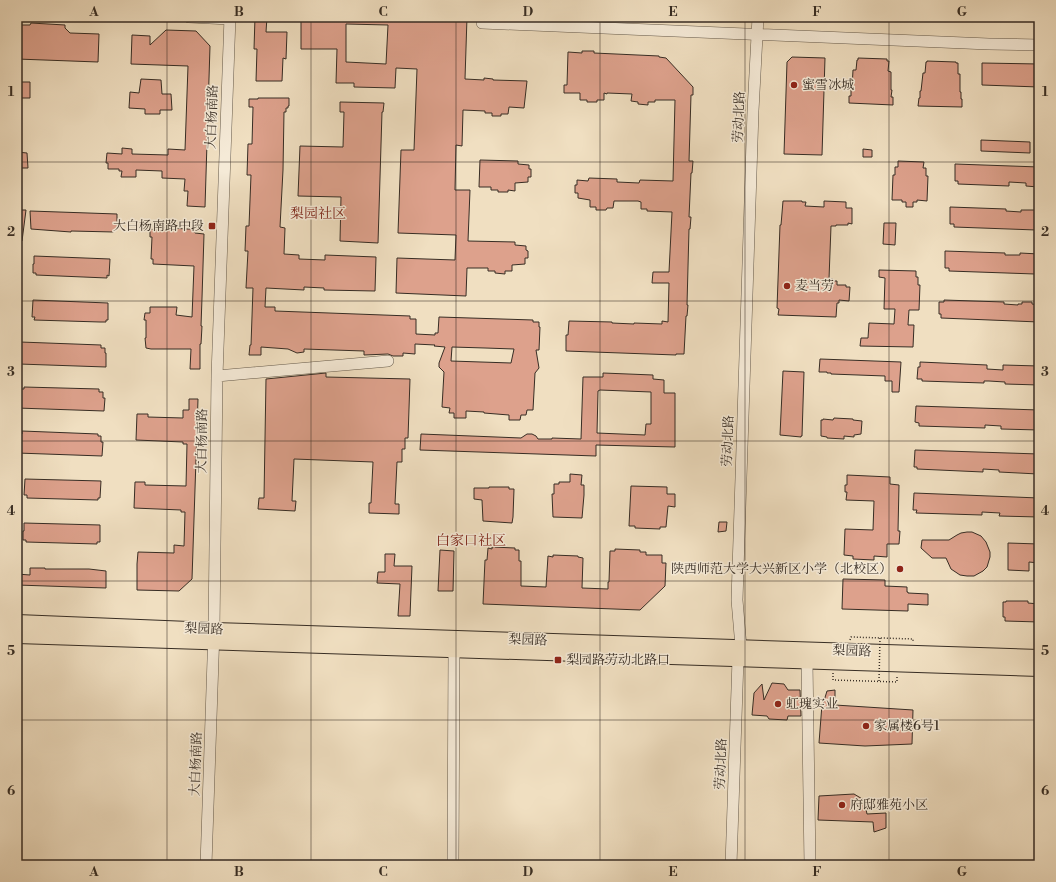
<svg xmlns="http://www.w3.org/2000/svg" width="1056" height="882" font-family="'Libre Bodoni','Noto Serif SC',serif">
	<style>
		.building { fill: #dda18c; stroke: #372d24; fill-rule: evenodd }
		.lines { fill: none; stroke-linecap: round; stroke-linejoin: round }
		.minor-casing { stroke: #655a4b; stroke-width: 12 }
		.major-casing { stroke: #372d24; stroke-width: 16 }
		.path { stroke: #372d24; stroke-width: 1.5; stroke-dasharray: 1 2; stroke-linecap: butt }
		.minor { stroke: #f5ead7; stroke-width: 11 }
		.major { stroke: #f0dfc1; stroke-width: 14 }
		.path-bridge { stroke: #372d24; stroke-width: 1.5; stroke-dasharray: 1 2; stroke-linecap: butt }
		.grid { fill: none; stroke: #372d24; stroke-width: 1; stroke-opacity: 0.55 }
		.poi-dot { fill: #8f2418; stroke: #f5ead7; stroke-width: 1.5 }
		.labels { text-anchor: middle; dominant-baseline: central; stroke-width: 3; stroke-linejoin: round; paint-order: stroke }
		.poi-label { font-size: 13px; fill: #372d24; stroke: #f5ead7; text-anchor: start }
		.street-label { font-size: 13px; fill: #372d24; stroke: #f5ead7 }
		.neighbourhood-label { font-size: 14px; fill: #7a1f14; stroke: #f5ead7 }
		.neatline { fill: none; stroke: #372d24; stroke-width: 1.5 }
		.grid-label { font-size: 13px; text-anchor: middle; font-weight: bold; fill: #372d24 }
	</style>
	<rect width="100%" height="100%" fill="#f0dfc1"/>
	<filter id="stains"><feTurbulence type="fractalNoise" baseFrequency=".005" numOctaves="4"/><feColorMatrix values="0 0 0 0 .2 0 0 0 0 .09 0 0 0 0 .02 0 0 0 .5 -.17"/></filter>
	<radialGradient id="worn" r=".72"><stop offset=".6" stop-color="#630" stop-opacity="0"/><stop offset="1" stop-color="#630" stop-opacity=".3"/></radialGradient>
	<!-- building -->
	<path class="building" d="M255,17h12l-1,15h21l-1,27 -3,-1 -1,23h-26l1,-32h-3z
		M301,17h166l-2,62 19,1v-2l9,1v1l34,1 -3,27 -15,-1 -1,7h-7v2h-9v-3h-7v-2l-22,-1 -1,36 -6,-1 -1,45h15l-2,51 47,1v3l11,1v4l2,1v7h-3v6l-13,1v6h-7v3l-10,-1v-2h-7v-3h-21l-1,28 -70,-3 1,-35 58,2 1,-25 -58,-2 3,-83h13l3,-81 -21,-1 -1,20 -41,-1v-4h-18l1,-34h-36zM346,24l42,1 -2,39 -40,-2z
		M31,23l34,2v3l5,5 29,1 -1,28 -81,-3v-34h13z
		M166,30l30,1 14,15 -5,161 -18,-1 1,-15h-4l1,-12 -23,-1v-7l-26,-1v7h-15l1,-6h-3v-2h-11v-6h-2l1,-10 15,1v-6l10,1v5l36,1v-6l17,1 3,-84 -57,-2 1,-29 18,1v9z
		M582,51h12v2l65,3v1l7,1 27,29v8h-2l-2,66h4l-1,12h-1l-2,44h2l-1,12h-1l-2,76h1l-1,11h-1l-2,38h-8v1l-110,-4v-16h2l1,-14 43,1v1l22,1v-1l28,1v-3l6,1 1,-39h-17l1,-11h16l3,-60 -25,-1v-2h-6v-7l-3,-1h-24l-1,7h-6l-1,2h-10v-3h-6v-7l-12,-2v-5h-3v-8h2v-5l11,1 1,-3 28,1v3l22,1 1,-3 33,1 2,-81h-20v2h-7v3l-10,-1v-2l-7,-1 1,-7 -25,-1v1l-3,-1v7h-7v2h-10v-2h-7v-7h-16v-8h3l1,-33 14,1z
		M792,57l33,1 -3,97 -38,-1 3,-92z
		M858,58l29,1v2h2l-1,10 3,1v18h1l-1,7h2v8l-44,-2v-7h2v-8h1l1,-18h3l1,-10h1z
		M927,61l29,1v1h2v11h2v18h1v7h1v8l-44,-1 1,-8h1v-7h1l2,-18h2l1,-11h1z
		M982,63l57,1v23l-57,-2z
		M141,79l20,1 1,14h9l1,16h-12v4h-15v-5l-16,-1 1,-16 9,1z
		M17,82h13v16h-13z
		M258,98h31v8h-1v2h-2v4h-2l-1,58 -3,57 5,1 -1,26 15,1v4l26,1v-5l51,2 -1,34 -51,-1v-2l-20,-1v3l-38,-2 -1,19h10v4l135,5v3h6v15l19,1v-2h3l1,-16 94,3v2h6v5h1l-1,23h-3l3,18 -4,5 -2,37h-6l-1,5h-5l-1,5h-11v-5l-25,-2v-1l-18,-1v7h-12v-5h-5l1,-5 -8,-1 2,-35 -5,-5v-4l6,-16 -11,-1 1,-1 -20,-1v10l-12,-1v3h-10l-5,-2 -24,1v-4l-60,-2v3l-7,1 -9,-4 -27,-2v8h-12l1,-10h1l2,-57h-7l2,-37h-3l1,-25h3l2,-51h-4l1,-31h4l1,-37h-4v-8h9zM452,347l33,1 29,1 -3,14 -60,-2z
		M340,102l44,1 -1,9h-1l-4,131 -38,-2 1,-44 -43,-1 2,-50 43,1 1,-35h-4z
		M981,140l49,2v11l-49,-2z
		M863,149l9,1v7h-9z
		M17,152l10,1 1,15h-11z
		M480,160l38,1v3l11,1v4h2v8h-3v5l-13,1v8l-7,-1v2h-10v-2h-7v-3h-12z
		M898,161l26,1 -1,6h3v8h2l-1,25 -10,-1v2h-4v5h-7v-5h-4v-2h-10l1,-25h2v-8h3z
		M955,164l84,3v16h-1v4l-12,-1v-3l-17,-1v4l-51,-2v-3h-3z
		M783,201h19v1h4l-1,4 19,1v-6l22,1v6h6v16l-4,-1v2h-12v1h-5l-2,53h4l-1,2h5v4h9v2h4l-1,14 -10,-1v3h-2l-1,14 -58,-2 1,-6 -2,-1 3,-83h1z
		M950,207l56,2v2l15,1v-2h18v18h-3v2l-82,-3v-3h-4z
		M17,210h9l-4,31h-5z
		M30,211l87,3v8h1l-1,8h-3v2l-43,-1v1l-40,-3z
		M884,223h12l-1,22 -12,-1z
		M159,227l27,2h9v4l9,1 -2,64 -1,28h1l-1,18h-1v25h-10l1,-20h-40l-5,-1 -1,-10h1v-18h-2l1,-7h5v-6h27l-1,8 16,2 2,-51 -41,-2v-5h-2l1,-22h-2v-8l8,1z
		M945,251l60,2v2h15v-2l19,1v18l-4,-1v3l-86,-3v-3h-4z
		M34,256l76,3 -1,17 -2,-1v3l-71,-3v-2h-3v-9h1z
		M879,270l37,1v6h2v8h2l-1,25h-10l-1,15h6l-1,22 -53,-1 1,-8h7l1,-15 25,1 1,-15h-11l1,-31 -6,-1z
		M33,300l75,3v17h-2v2h-6l-66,-2 1,-3h-3z
		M944,300l60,2v2l14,1v-1h4v-2h10v2l7,1v17l-98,-4v-4h-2v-12h5z
		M20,342l81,3v3h4v5h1v14l-87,-3z
		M820,359l81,3 -2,30h-7v-11h-7v-5l-54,-2v-1h-4v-1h-8z
		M920,362l67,3v4l16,1v-5l36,1v19l-34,-1v-2l-16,-1h-5v2l-62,-2v-2h-5l1,-12h2z
		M783,371l21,1 -2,64h-1v1l-21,-2z
		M326,373v4l84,2 -2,59h-3v11h-3v13h-5l-2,42h4v10l-30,-1v-10h2l2,-41 -79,-3 -2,42h4l-1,10 -37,-2 1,-11h5l2,-119z
		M603,373l50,2v4l11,1v13h11v54l-79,-2v11l-176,-6 1,-16 100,4 6,-4h5l4,2 2,3h14v-1l29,1 2,-62h20zM600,390l51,2v32h-5l-1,11 -48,-2 1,-42z
		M24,387l75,2v3h4v6h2l-1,13 -87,-3v-8l1,-5h1l1,-6h4z
		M189,399h9l-6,180 -13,12 -42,-1v-26l1,-12 36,1v-8l10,1 1,-34h-4v-2l-47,-2 1,-26h10v3l41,1 1,-42h-4v-2l-47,-2 1,-26h11v3l35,1v-8h6z
		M916,406l123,4v20l-38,-1v-3l-16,-1v3l-66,-2v-3l-4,-1z
		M834,418l19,1v1l9,1 -1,13 -7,1v2l-10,-1v3l-17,-1v-1l-6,-1v-16h2v-1l10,1z
		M22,431l76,3v2h3v6h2l-1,14 -85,-3 1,-19h4z
		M915,450l124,4v17l-1,3 -39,-2v-2l-16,-1v3l-66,-3v-2h-3z
		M570,474l12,1 -1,10h3v10l-2,23 -29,-1 -1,-23h2v-10h5v-2h11z
		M847,475l43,2v7l9,1 -1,46h2l-1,13h-12v13l-13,-1v4l-21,-1v-3l-9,-1 1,-26 28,1 1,-29 -28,-1 1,-8h-2v-7h2z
		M25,479l76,2 -1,17h-2v2l-71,-2v-3h-3z
		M631,486l36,1v7h8v13l-7,-1 -2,21h-6v2l-25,-1v-2h-6z
		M489,487h20v2h5l-1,28 -1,6 -29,-2 -1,-21 -8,-1v-11h15z
		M914,493l125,5v19l-40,-1 1,-3 -18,-1v3l-66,-2 1,-3h-4z
		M719,522h8l-1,9 -8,1z
		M24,523l76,2v17h-3v2l-71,-2v-2h-3v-9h1z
		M967,532h5l9,4 5,6 4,10v5l-3,10 -4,4 -9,5h-7l-7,-1 -9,-6 -5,-11h-14l-11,-10 1,-8h27l8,-5 4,-2z
		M1008,543l31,1v19l-10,-1v9l-21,-1z
		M492,547l23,1v2h4v11h2v25l25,1 2,-31 5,1v-2l25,1v1l5,1 -1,30 26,1v-7h1l1,-31h5v-2l25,1v2h6v3h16v8h4l-1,23 -25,24 -157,-6 2,-44h2l1,-12 4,1z
		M440,550l14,1 -1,40h-15z
		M385,554h10l-1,12h18l-2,50h-12l2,-32 -23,-1 1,-11h7z
		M30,568h15v1h44l17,2v17l-89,-3v-11l13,1z
		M843,579l42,1v6l22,1v5h1v1l20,1v11l-20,-1v7l-66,-2z
		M1006,601h22v2l11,1v18l-34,-1v-4h-2v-15h3z
		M772,683l12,1 4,6h12l1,26h-13l-1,4 -18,-1 -2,-3 -15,-1 2,-22 8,-9 2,16z
		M835,690v15l78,5 -1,34 -47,2 -46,-3 3,-39h1l4,-13z
		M854,794l10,6 3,14 19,-1v15l-12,4 -1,-10 -55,-2 1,-24z"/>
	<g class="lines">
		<!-- minor casing -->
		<g class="minor-casing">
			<path id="minor" d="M189,17l41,2
				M482,23l507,21 50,1
				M217,376l171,-15
				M807,662l3,203
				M206,865l8,-235 3,-254 13,-359
				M453,865l1,-215
				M731,865l7,-206 3,-12 -4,-47 16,-489 5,-94"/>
		</g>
		<!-- major casing -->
		<g class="major-casing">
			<path id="major" d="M17,622l197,8 825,27
				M17,636l1022,33"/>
		</g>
		<!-- path -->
		<path class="path" d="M850,640l1,-3 62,2v2
			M833,673v7l64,2v-6"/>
		<!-- minor -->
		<use href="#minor" class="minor"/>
		<!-- major -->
		<use href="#major" class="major"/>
		<!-- path-bridge -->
		<path class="path-bridge" d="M879,681l1,-43"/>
	</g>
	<!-- grid -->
	<path class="grid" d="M167,17v848M311,17v848M456,17v848M600,17v848M745,17v848M889,17v848M17,162h1022M17,301h1022M17,441h1022M17,581h1022M17,720h1022"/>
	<!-- markers -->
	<g class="poi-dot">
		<circle cx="794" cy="85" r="4"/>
		<rect x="208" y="222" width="8" height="8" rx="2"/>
		<circle cx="787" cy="286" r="4"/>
		<circle cx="900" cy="569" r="4"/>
		<rect x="554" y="656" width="8" height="8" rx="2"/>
		<circle cx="778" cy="704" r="4"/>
		<circle cx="866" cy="726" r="4"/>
		<circle cx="842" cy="805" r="4"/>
	</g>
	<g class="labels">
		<!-- poi labels -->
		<g class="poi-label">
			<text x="802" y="85">蜜雪冰城</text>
			<text x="204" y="226" text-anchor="end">大白杨南路中段</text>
			<text x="795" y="286">麦当劳</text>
			<text x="892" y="569" text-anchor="end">陕西师范大学大兴新区小学（北校区）</text>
			<text x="566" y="660">梨园路劳动北路口</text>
			<text x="786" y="704">虹瑰实业</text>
			<text x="874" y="726">家属楼6号1</text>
			<text x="850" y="805">府邸雅苑小区</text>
		</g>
		<!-- street labels -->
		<g class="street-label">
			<text transform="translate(212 117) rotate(-88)">大白杨南路</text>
			<text transform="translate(739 117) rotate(-88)">劳动北路</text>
			<text transform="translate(202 441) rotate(-89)">大白杨南路</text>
			<text transform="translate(728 441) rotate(-88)">劳动北路</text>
			<text transform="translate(204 629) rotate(2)">梨园路</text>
			<text transform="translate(528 640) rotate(2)">梨园路</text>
			<text transform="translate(852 651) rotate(2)">梨园路</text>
			<text transform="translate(196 764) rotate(-88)">大白杨南路</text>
			<text transform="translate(721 764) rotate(-88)">劳动北路</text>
		</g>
		<!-- neighbourhood labels -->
		<g class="neighbourhood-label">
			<text x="318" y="214">梨园社区</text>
			<text x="471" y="541">白家口社区</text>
		</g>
	</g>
	<!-- margin -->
	<rect width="1056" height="882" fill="none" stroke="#f0dfc1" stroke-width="44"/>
	<rect x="22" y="22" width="1012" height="838" class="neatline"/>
	<g class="grid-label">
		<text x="94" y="16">A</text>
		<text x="239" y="16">B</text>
		<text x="383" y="16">C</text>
		<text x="528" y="16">D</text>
		<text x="673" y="16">E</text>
		<text x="817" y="16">F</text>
		<text x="962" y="16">G</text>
		<text x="11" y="96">1</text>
		<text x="1045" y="96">1</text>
		<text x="11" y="236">2</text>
		<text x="1045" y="236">2</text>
		<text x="11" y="376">3</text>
		<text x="1045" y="376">3</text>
		<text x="11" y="515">4</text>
		<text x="1045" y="515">4</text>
		<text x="11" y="655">5</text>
		<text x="1045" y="655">5</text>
		<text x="11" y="795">6</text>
		<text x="1045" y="795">6</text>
		<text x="94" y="876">A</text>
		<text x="239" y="876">B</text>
		<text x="383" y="876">C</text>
		<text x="528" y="876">D</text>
		<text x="673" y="876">E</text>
		<text x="817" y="876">F</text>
		<text x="962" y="876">G</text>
	</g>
	<rect width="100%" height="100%" filter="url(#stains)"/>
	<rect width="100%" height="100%" fill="url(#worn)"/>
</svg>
